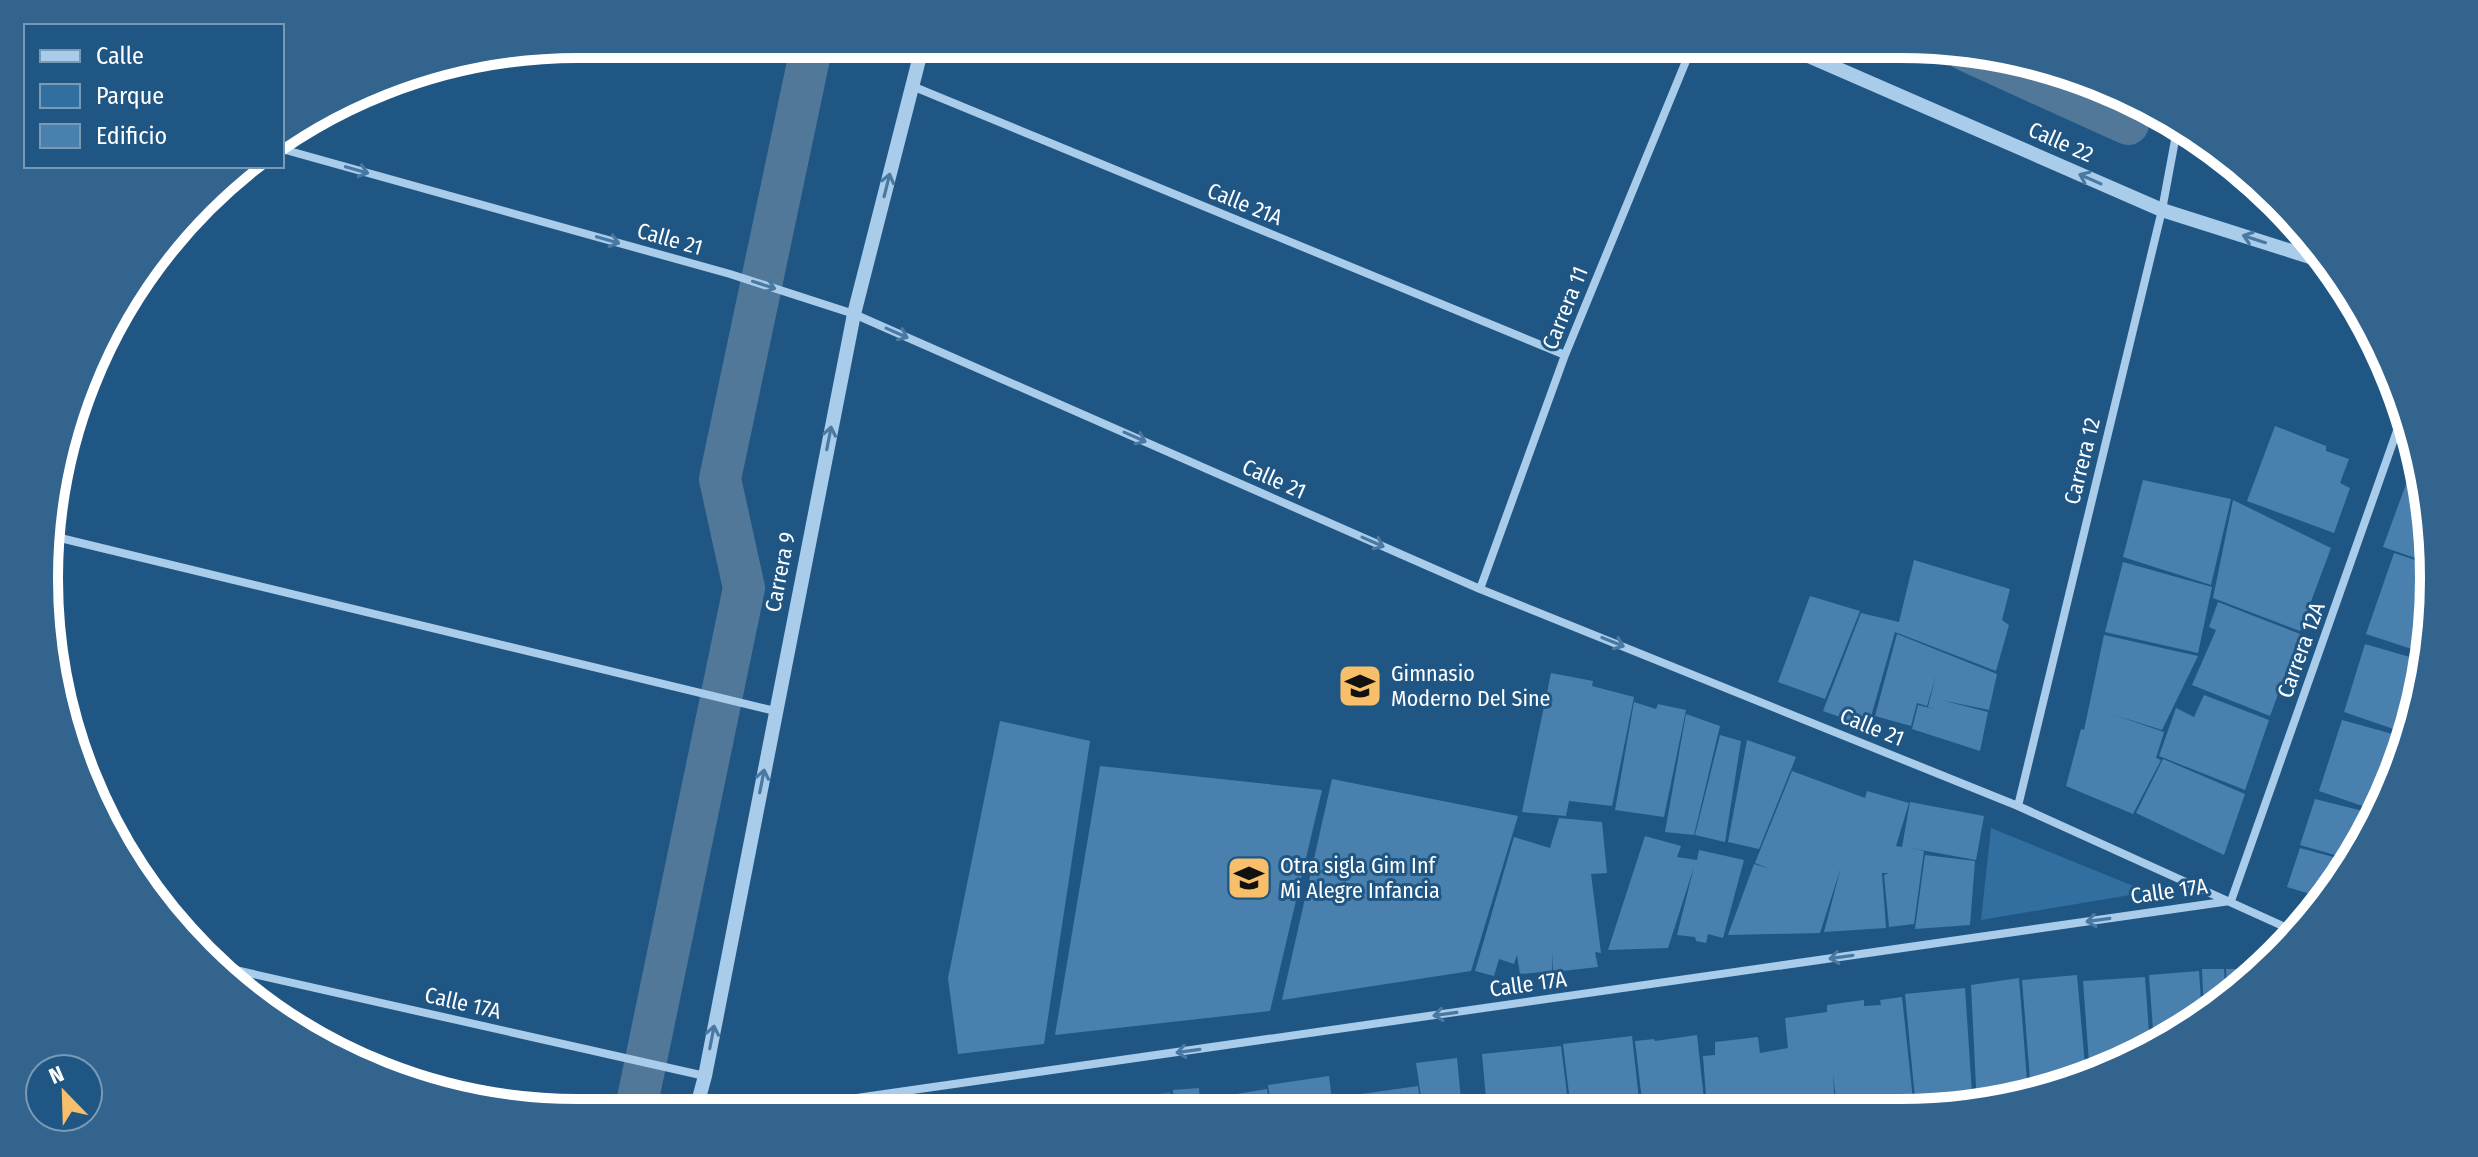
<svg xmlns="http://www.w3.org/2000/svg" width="2478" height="1157" font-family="'Fira Sans Condensed',sans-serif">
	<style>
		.green { fill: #306fa0 }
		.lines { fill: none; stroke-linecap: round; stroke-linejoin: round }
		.canal { stroke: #527899; stroke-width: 42 }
		.building { fill: #4980ad }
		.minor { stroke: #a8cce9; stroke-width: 8 }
		.tertiary { stroke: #a8cce9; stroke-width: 14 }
		.oneway { stroke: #4979a2 }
		.labels { text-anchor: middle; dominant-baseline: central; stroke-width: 6; stroke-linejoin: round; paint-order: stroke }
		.street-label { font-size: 22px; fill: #fff; stroke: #205684 }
		.poi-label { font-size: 22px; fill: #fff; stroke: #205684; text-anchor: start }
		.rim { fill: none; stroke: #fff; stroke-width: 10 }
	</style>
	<rect width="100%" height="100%" fill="#205684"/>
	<!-- green -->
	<path class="green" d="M1991,828l157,64 -167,28z
		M1170,1092l1,19h-52l-1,-11z"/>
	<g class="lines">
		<!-- canal -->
		<path class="canal" d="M1965,50l163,74 4,-24
			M635,1113l109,-525 -24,-109 92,-435"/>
	</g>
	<!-- building -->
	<path class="building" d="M2275,426l51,20v5l23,8 -9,24 10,5 -16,45 -87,-32z
		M2417,454l7,20 9,90 -50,-17z
		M2143,480l88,19 -20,86 -88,-28z
		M2233,500l98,48 -31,83 -87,-33z
		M2394,553l39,13 1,12 -7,76 -61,-20z
		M1914,560l96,29 -8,31 7,5 -13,46 -101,-39 -27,95 -45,-16 38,-98 38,9z
		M2123,562l89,25 -14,66 -93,-21z
		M1810,596l50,15 -35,88 -47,-17z
		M2218,602l82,32 -30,82 -78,-31 24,-55 -7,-3z
		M1897,634l100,40 -8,36 -48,-10 47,12 -8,39 -68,-22 6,-24 16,4 -6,-2 8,-32 -9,31 -10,-3 -6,23 -36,-10z
		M2104,635l94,21 -36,74 -51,-16 53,18 -8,26 5,2 -28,54 -67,-28 15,-57 3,1z
		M2365,644l55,16 -2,8 7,2 -17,64 -64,-22z
		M1551,673l42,8 -1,5 42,11 -22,109 -43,-5 -3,15 -44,-4z
		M2204,695l65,25 -24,70 -86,-34 17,-48 18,9z
		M1634,702l22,7 2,-5 28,6 -22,107 -49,-7z
		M1686,714l34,12 -26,109 -29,-3z
		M2342,720l65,18 -19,54 -11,19 -58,-20z
		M1000,721l90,20 -46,303 -86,10 -10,-76z
		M1720,735l21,6 -16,101 -30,-7z
		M1747,740l49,17 -37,92 -31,-7z
		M2163,759l82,35 -21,61 -88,-42z
		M1100,766l222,24 -52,221 -215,24z
		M1792,771l73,27 2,-7 42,12 -13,43 6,1 8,-45 74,14 -8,44 -66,-12 14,3 -10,73 -25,3 -5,-52 5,-2h-7l4,55 -62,4 17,-65 -21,66 -92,2 26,-71 16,5 -15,-6z
		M1332,779l186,37 -47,155 -189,29z
		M2315,799l60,15 -26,45 -49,-14z
		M1559,818l43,4 5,51 -16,1 10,79 -6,-1 3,15 -45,5 -1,-20v19l-32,3 -3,-19 -3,9 -15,-5 -5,17 -19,-5 39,-134 36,11z
		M1645,836l36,10 -4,11 20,3 2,-10 45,10 -21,78 -15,-4 -2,9 -10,-2 -1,-4 -18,-2 17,-68 -26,81 -60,2z
		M2300,848l48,13 -21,38 -40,-12z
		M1925,855l50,6 -5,64 -55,4z
		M2202,969h22l2,32 -22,13z
		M2226,969h33l-31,31z
		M2199,971l3,45 -48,27 -5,-68z
		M2077,975l9,102 -55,15 -9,-112z
		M2145,977l5,69 -46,26 -14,4 -7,-95z
		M2019,978l9,115 -51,14 -6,-122z
		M1965,988l8,120 -57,1 -11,-115z
		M1902,997l12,112h-77l-4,-36 2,36h-41l-1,-11v11h-86l-4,-53 12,-1v-13l43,-5 2,16 28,-5 -3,-30 42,-6v-7l37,-5v6l17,-1 -1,-5z
		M1697,1035l8,74h-62l-8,-68 19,-2 1,2z
		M1632,1036l8,73 -69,1 -8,-66z
		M1561,1046l8,64h-82l-5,-56z
		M1457,1058l4,42 22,-2 1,12h-61l-7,-47z
		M1329,1076l4,34 -61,1 -4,-26z
		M1418,1086l3,24h-59l-1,-16z
		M1199,1088l1,12 67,-11 3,22h-96l-1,-21z
		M1115,1101l1,10h-64v-1z"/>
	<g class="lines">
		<!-- minor -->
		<path class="minor" d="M912,86l653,269
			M282,149l448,125 124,40 626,275 538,217 278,126
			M52,536l723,175
			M1480,589l85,-234 128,-311
			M2018,806l144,-596 16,-86
			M2231,901l173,-490
			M213,965l492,111
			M759,1112l1471,-211"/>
		<!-- tertiary -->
		<path class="tertiary" d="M1781,44l381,166 167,53
			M695,1113l10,-37 149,-762 69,-270"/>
	</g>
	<!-- one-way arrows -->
	<defs><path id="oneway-shaft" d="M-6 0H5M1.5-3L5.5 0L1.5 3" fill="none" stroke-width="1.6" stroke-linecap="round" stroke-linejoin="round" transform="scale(2)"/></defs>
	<g class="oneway">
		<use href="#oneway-shaft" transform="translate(357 170) rotate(16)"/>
		<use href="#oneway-shaft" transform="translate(2090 179) rotate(-156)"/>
		<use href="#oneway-shaft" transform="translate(887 185) rotate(-76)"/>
		<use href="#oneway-shaft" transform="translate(2254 239) rotate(-162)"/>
		<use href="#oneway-shaft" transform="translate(608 240) rotate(16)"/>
		<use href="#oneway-shaft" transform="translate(764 285) rotate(18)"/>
		<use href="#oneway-shaft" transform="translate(897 333) rotate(24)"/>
		<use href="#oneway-shaft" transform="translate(1135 437) rotate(24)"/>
		<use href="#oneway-shaft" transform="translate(829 438) rotate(-79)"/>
		<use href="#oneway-shaft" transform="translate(1373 542) rotate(24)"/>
		<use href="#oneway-shaft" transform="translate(1613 642) rotate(22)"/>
		<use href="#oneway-shaft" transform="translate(762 781) rotate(-79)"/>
		<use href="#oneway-shaft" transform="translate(2098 920) rotate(172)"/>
		<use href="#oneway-shaft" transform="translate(1841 957) rotate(172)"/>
		<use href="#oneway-shaft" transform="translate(1445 1014) rotate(172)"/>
		<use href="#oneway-shaft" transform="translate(712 1037) rotate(-79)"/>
		<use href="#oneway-shaft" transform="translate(1188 1051) rotate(172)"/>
	</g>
	<!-- icons -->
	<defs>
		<g id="school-square" transform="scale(2.3)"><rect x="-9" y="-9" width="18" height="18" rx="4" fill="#f7bf69" stroke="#205684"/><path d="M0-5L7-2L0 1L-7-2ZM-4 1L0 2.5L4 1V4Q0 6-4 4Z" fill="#111"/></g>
	</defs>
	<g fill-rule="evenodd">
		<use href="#school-square" x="1360" y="686"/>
		<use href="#school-square" x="1249" y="878"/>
	</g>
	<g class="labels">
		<!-- street labels -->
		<g class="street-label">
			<text transform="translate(2061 142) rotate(24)">Calle 22</text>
			<text transform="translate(1245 204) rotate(22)">Calle 21A</text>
			<text transform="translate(670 239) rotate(16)">Calle 21</text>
			<text transform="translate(1565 308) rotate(-68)">Carrera 11</text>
			<text transform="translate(2082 461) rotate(-76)">Carrera 12</text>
			<text transform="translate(1274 479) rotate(24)">Calle 21</text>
			<text transform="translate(780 572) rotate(-79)">Carrera 9</text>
			<text transform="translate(2301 650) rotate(-70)">Carrera 12A</text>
			<text transform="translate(1872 727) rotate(22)">Calle 21</text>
			<text transform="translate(2169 891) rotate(-8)">Calle 17A</text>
			<text transform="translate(1528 984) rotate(-8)">Calle 17A</text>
			<text transform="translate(463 1003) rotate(13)">Calle 17A</text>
		</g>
		<!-- poi labels -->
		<g class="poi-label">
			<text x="1391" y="673">Gimnasio<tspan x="1391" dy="25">Moderno Del Sine</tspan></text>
			<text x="1280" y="865">Otra sigla Gim Inf<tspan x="1280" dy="25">Mi Alegre Infancia</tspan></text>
		</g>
	</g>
	<!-- crop -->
	<path d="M0 0H2478V1157H0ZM578 58H1900A520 520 0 0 1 2420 578V579A520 520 0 0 1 1900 1099H578A520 520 0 0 1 58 579V578A520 520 0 0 1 578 58Z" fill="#32648e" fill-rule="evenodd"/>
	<path class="rim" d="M578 58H1900A520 520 0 0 1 2420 578V579A520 520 0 0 1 1900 1099H578A520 520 0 0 1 58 579V578A520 520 0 0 1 578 58Z"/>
	<!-- legend -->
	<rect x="24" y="24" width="260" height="144" fill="#205684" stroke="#799ab5" stroke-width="2"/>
	<rect x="40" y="50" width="40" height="12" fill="#a8cce9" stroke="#799ab5" stroke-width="2"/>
	<text x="96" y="64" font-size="24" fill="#ffffff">Calle</text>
	<rect x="40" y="84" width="40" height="24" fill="#306fa0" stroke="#799ab5" stroke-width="2"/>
	<text x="96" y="104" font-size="24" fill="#ffffff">Parque</text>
	<rect x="40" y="124" width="40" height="24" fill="#4980ad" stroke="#799ab5" stroke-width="2"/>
	<text x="96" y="144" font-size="24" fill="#ffffff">Edificio</text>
	<!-- north arrow -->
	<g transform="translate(64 1093) rotate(337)"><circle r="38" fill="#205684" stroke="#799ab5" stroke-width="2"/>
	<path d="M0-6L14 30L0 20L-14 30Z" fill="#f7bf69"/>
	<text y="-12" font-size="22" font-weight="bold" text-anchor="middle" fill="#ffffff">N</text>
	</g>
</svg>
